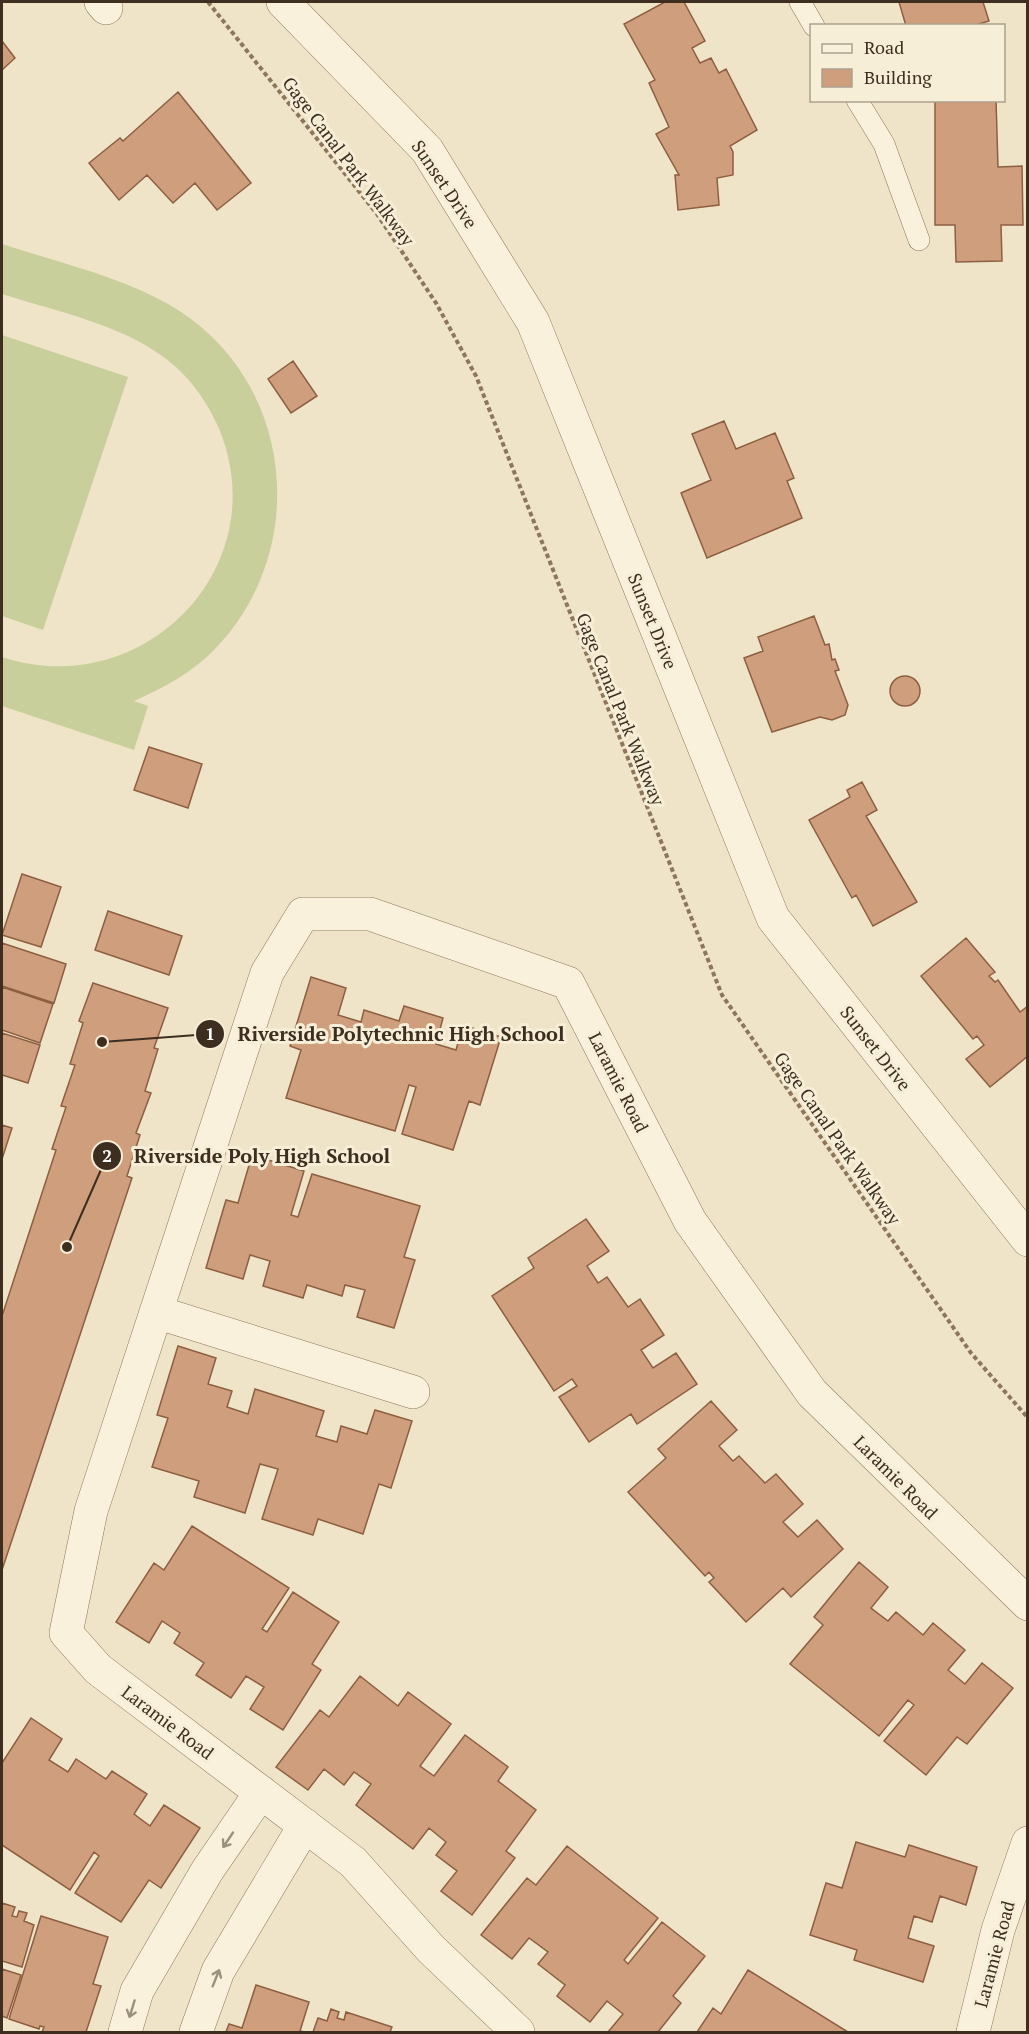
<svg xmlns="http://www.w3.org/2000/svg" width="1029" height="2034" font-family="'PT Serif',serif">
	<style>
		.grass { fill: #c9cf9b }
		.building { fill: #cf9f7d; stroke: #8d5f41; stroke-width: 1.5 }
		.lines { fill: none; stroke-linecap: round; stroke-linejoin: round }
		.service-casing { stroke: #8d765c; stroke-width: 22 }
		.minor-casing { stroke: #8d765c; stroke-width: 34 }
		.path { stroke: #8d765c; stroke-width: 4; stroke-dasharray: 4.5 3; stroke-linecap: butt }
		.service { stroke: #faf1dc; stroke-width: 21 }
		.minor { stroke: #faf1dc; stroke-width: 33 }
		.oneway { stroke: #9c907e }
		.labels { text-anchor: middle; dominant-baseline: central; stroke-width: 6; stroke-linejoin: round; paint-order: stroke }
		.street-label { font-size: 18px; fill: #3d2e20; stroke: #f7eed8 }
		.leader { fill: none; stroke: #3d2e20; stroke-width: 2 }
		.callout-dot { fill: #3d2e20; stroke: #f7eed8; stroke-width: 2 }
		.mark-label { font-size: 18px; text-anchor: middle; font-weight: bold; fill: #fff }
		.callout-label { font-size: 20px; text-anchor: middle; font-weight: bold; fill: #3d2e20; stroke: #f7eed8; stroke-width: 6; stroke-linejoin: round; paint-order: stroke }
	</style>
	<rect width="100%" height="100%" fill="#f0e4c8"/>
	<!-- grass -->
	<path class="grass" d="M2,244c60,20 137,36 189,75 106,79 115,237 23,331 -22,23 -51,38 -80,51l14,5 -14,44 -132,-44v-49c139,46 273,-87 218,-226 -12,-29 -32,-57 -58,-75 -43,-32 -110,-46 -160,-62z
		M2,335l126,42 -85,253 -41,-14z"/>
	<!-- building -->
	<path class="building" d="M665,2h19l21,39 -13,7 8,15 11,-5 8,15 7,-4 31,61 -27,16 3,6v23l-16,3 2,27 -41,5 -3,-35h4l-23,-41 13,-7 -20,-44 6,-3 -31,-56z
		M899,2h84l6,19 -17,5h-66z
		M2,41l13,17 -13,12z
		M178,92l73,91 -34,27 -22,-27 -22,20 -26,-28 -28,25 -30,-37 31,-25 3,3z
		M935,100h61l2,67 24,-1 1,59h-22l1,36 -46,1 -1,-37h-20z
		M293,361l24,35 -26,17 -23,-34z
		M724,421l12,28 39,-16 19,45 -7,3 15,37 -95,40 -26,-65 30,-13 -19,-46z
		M814,616l11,29 4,-1 3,16 3,-1 4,11 -4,1 13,34 -3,10 -13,5 -12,-3 -48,15 -28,-74 19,-7 -5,-14z
		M890 691a15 15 0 1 1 30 0a15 15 0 1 1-30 0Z
		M149,747l53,17 -14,44 -54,-18z
		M862,782l15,28 -11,6 51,86 -44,24 -17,-31 -4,3 -43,-78 41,-23 -3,-7z
		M22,874l39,13 -20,60 -39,-12z
		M108,911l74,25 -13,39 -74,-25z
		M966,938l29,34 -6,4 6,6 3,-2 22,32 8,-6v50l-38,31 -24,-28 18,-14 -7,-9 -4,3 -52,-63z
		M2,943l64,21 -12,39 -52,-17z
		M311,977l35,11 -8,27 23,7 3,-12 35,11 5,-15 39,12 -7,26 20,6 7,-25 38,12 -21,68 -11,-4 -16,49 -51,-16 14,-47 -7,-2 -14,46 -109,-33 15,-48 -11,-4z
		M93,983l75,25 -14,40 4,1 -13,42 6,2 -15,40 4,2 -13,41 5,2 -130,392v-254l54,-166 -4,-1 14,-42 -5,-1 14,-41 -5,-1 13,-41 -4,-2z
		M2,987l51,17 -13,39 -38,-13z
		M2,1033l38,12 -12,38 -26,-8z
		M2,1125l10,3 -10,31z
		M252,1155l52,16 -13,44 7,2 14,-43 108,32 -16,51 11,3 -21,68 -37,-11 8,-27 -20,-5 -3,11 -35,-11 -4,13 -40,-12 7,-25 -20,-6 -7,24 -37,-11 20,-68 12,3z
		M586,1219l23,32 -22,15 11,17 9,-6 21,30 12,-8 24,36 -23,15 12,18 23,-15 21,31 -60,40 -6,-10 -42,28 -30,-45 18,-11 -5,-7 -18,12 -62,-95 42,-28 -6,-10z
		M178,1346l38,12 -8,26 24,7 -5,16 21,7 7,-25 69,22 -8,25 21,6 4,-16 26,8 8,-24 37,11 -21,67 -12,-4 -16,50 -45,-15 -5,16 -51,-16 16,-50 -18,-5 -15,49 -51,-16 5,-16 -47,-14 16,-49 -11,-3z
		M711,1401l26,29 -18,16 14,15 6,-5 26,27 11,-9 27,30 -20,18 15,15 19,-17 26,29 -52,48 -8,-9 -37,34 -37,-40 5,-4 -5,-6 -4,4 -77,-84 38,-34 -8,-9z
		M192,1526l97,62 -27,41 5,3 26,-40 46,30 -27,42 9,6 -38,60 -33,-21 14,-22 -18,-11 -15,22 -35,-23 8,-12 -30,-20 6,-10 -18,-12 -13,22 -33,-21 38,-59 10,7z
		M859,1562l29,25 -17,21 17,13 8,-9 27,23 10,-12 32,27 -17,20 17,14 17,-21 31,25 -46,56 -10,-7 -31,38 -42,-34 30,-36 -6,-5 -29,36 -89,-72 33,-39 -9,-8z
		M360,1676l38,30 10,-14 43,32 -31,42 14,10 31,-41 43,32 -10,14 38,29 -30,41 9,7 -43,57 -31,-24 16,-20 -21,-16 10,-13 -17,-14 -16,21 -57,-44 15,-21 -17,-12 -10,13 -20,-16 -16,21 -32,-23 44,-57 9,7z
		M31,1718l31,21 -13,21 19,12 8,-13 30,20 6,-8 35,23 -13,20 16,12 14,-21 36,23 -39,60 -12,-8 -28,42 -46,-29 24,-37 -5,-4 -24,38 -68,-45v-82z
		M856,1842l49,15 4,-12 68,22 -11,38 -26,-9 -8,26 -18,-6 -6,22 26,8 -11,36 -69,-22 3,-10 -47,-15 16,-52 16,5z
		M567,1846l91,72 -34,42 4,4 34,-42 43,34 -32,40 8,7 -23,29h-50l15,-18 -16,-13 -17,21 -33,-26 8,-11 -27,-21 10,-12 -19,-14 -17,21 -31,-24 46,-57 9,7z
		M2,1903l13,4 -3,9 5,1 2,-6 8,2 -3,8 10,4 -12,42 -20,-6z
		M41,1916l67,21 -15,47 8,2 -15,46h-44l2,-5 -4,-1 -1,3 -30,-10z
		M2,1969l19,6 -14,43 -5,-2z
		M748,1970l100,62h-151l16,-24 8,6z
		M256,1985l53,17 -9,29 5,1h-79l3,-8 13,4z
		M331,2009l8,3 -2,6 7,2 2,-8 46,15 -2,5h-77l5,-14 9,3z"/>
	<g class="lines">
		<!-- service casing -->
		<g class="service-casing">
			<path id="service" d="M800,2l14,24
				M857,100l27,44 35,96"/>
		</g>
		<!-- minor casing -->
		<g class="minor-casing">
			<path id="minor" d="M101,2l5,6
				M283,2l144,148 106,172 240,596 255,322
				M156,1312l257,80
				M125,2032l12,-41 70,-120 54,-79
				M196,2032l22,-61 87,-146
				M518,2032l-87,-83 -78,-87 -255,-193 -32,-36 25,-122 176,-538 36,-59h67l198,69 122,238 122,172 216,211
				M973,2032l25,-102 30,-87"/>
		</g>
		<!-- path -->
		<path class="path" d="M208,2l169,212 59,89 40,73 246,619 249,358 57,65"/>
		<!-- service -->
		<use href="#service" class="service"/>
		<!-- minor -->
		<use href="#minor" class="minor"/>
	</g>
	<!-- one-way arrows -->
	<defs><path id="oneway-shaft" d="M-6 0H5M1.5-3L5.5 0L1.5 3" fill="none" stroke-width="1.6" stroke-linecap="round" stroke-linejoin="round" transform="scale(1.5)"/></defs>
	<g class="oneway">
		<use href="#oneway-shaft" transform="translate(228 1840) rotate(124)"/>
		<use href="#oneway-shaft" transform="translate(216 1978) rotate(-68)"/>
		<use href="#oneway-shaft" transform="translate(132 2009) rotate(107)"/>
	</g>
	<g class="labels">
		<!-- street labels -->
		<g class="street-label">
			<text transform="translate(349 161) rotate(53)">Gage Canal Park Walkway</text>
			<text transform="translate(445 184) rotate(56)">Sunset Drive</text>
			<text transform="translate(653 621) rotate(68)">Sunset Drive</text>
			<text transform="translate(621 709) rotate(68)">Gage Canal Park Walkway</text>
			<text transform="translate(876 1048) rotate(52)">Sunset Drive</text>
			<text transform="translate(619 1082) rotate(63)">Laramie Road</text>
			<text transform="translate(838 1138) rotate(55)">Gage Canal Park Walkway</text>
			<text transform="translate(896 1477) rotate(45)">Laramie Road</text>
			<text transform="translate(168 1722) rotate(37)">Laramie Road</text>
			<text transform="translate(994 1954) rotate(-75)">Laramie Road</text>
		</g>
	</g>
	<!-- callouts -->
	<path class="leader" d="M102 1042L210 1034M67 1247L107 1156"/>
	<g class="callout-dot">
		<circle cx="102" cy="1042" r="6"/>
		<circle cx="67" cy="1247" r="6"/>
		<circle cx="210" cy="1034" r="15"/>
		<circle cx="107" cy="1156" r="15"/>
	</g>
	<g class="mark-label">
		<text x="210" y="1040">1</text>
		<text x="107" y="1162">2</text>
	</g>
	<g class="callout-label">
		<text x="401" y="1041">Riverside Polytechnic High School</text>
		<text x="262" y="1163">Riverside Poly High School</text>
	</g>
	<!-- border -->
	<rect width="1029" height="2034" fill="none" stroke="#3d2e20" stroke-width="6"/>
	<!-- legend -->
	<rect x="810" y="24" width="195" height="78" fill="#f7eed8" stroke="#ada18e" stroke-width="1.5"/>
	<rect x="822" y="44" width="30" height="9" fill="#faf1dc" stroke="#ada18e" stroke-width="1.5"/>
	<text x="864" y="54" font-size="18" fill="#3d2e20">Road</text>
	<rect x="822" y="69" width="30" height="18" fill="#cf9f7d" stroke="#ada18e" stroke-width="1.5"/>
	<text x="864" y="84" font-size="18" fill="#3d2e20">Building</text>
</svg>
